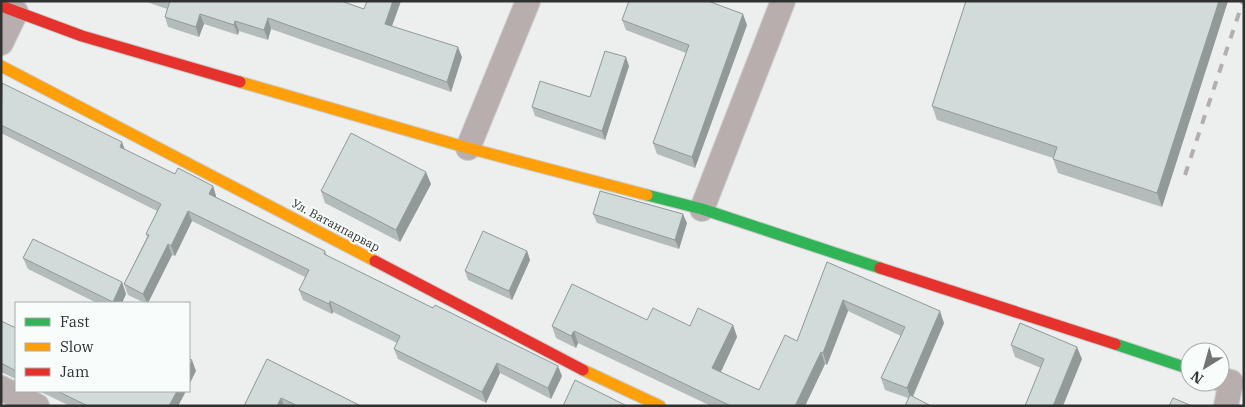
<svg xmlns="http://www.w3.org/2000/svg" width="1245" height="407" font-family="'IBM Plex Serif',serif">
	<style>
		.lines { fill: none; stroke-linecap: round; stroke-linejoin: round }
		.street-casing { stroke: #cbcccc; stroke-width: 26 }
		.fast-casing { stroke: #cbcccc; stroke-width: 13 }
		.slow-casing { stroke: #cbcccc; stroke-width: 13 }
		.jam-casing { stroke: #cbcccc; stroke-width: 13 }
		.street { stroke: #b7aead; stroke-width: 24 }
		.fast { stroke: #30b455; stroke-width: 11 }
		.slow { stroke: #ff9f0a; stroke-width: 11 }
		.jam { stroke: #e5322d; stroke-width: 11 }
		.rail { stroke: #b4afae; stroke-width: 4; stroke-dasharray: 9 9; stroke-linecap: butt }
		.wall { fill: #b3bcbb }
		.shaded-wall { fill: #929999 }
		.building { fill: #d0dbda; stroke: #929999 }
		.labels { text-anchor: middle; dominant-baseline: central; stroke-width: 4; stroke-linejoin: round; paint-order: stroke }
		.street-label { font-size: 12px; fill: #303232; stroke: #f8fdfc }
	</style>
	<rect width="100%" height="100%" fill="#ecefee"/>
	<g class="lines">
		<!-- street casing -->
		<g class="street-casing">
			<path id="street" d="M1,43l15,-31
				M468,148l60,-147
				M702,209l81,-208
				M1220,379l11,3 -5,24
				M1,388l36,18"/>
		</g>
		<!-- fast casing -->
		<g class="fast-casing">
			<path id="fast" d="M647,195l55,14 178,59
				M1115,344l75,25"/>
		</g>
		<!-- slow casing -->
		<g class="slow-casing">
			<path id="slow" d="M1,66l374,195
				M240,82l228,66 179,47
				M583,370l77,36"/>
		</g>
		<!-- jam casing -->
		<g class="jam-casing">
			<path id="jam" d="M1,6l81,30 158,46
				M375,261l208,109
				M880,268l235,76"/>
		</g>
		<!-- street -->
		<use href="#street" class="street"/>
		<!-- fast -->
		<use href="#fast" class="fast"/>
		<!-- slow -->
		<use href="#slow" class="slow"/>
		<!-- jam -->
		<use href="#jam" class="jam"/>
		<!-- rail -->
		<path class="rail" d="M1185,175l58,-174"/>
	</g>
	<!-- wall -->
	<path class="wall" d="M144,1h197l23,8 3,-8h34l-9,25 70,31 -11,35 -180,-63 -3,11 -29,-9 -1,4 -34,-11 -5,13 -31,-10 -3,-10 2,-8z
		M966,1h262l-66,206 -104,-34 -5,-14v-1l-116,-38 -5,-14z
		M622,20l125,5 -52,143 -38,-14 -4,-11 33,-90 -60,-23z
		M629,66l-24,74 -70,-24 -3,-9 58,-10z
		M1,84l124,66 50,24 38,12 3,10v1l109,54 2,5 235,120 -11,23 -51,-26 -14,30 -88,-44 -4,-10 3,-6 -64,-31 -1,2 -29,-14 -4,-10 6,-13 -113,-56 -17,35 -3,-1 -24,48h-3l-17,-8 -4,-11 23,-47 -1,-3 11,-23 -156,-78z
		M431,184l-31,58 -75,-39 -4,-12z
		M593,214l94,9 -8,26 -82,-26z
		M527,251l3,9 -18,40 -44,-20 -3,-9z
		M23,258l99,24 4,12 -4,9h-25l-69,-34z
		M827,262l117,61 -31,74 -5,1 -23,-8 -4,-12 20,-42 -53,-25 -21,54 -2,-1 -20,42h-94l-133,-63 -2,5 -20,-10 -4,-12 95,-6 43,6 43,-1 4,12 -16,35 38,18 38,-49z
		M1,321l15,7v51l-15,-7z
		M1011,345l71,14 -41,9 -26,-11z
		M267,359l94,47h-117z
		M39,391h147l-8,15h-108z"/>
	<!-- shaded-wall -->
	<path class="shaded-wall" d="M393,1h8l-12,33 -4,-10z
		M1219,1h9l-66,206 -5,-14z
		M200,14l4,10 -5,13 -3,-10z
		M743,14l4,11 -52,143 -3,-11z
		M268,18l3,11 -3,11 -4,-10z
		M235,21l4,10 -1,4 -4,-10z
		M458,47l4,10 -11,35 -4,-10z
		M626,57l3,9 -24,74 -3,-9z
		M122,142l4,11 -6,-6z
		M426,172l5,12 -31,58 -4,-12z
		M213,186l3,10 -4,8 -3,-10z
		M188,211l4,10 -17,35 -4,-10z
		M683,214l4,9 -8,26 -4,-9z
		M168,244l4,11 -24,48h-1l-4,-9z
		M527,251l3,9 -18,40 -3,-9z
		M122,282l4,12 -4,9h-9v-1z
		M843,300l5,11 -21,54 -4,-12z
		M330,301l3,11 -1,2 -3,-10z
		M940,311l4,12 -33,77 -4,-12z
		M733,325l4,12 -20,43 -5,-12z
		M574,331l4,12 -2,5 -5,-12z
		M1077,347l5,12 -19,47h-10z
		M821,352l4,12 -20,42h-10z
		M192,360l4,11 -7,14v-19z
		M497,363l3,10 -14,30 -4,-11z
		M558,366l4,10 -11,23 -3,-11z
		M177,391h9l-8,15h-9z
		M281,398l3,8h-7z"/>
	<!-- building -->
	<path class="building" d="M170,1h171l23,8 3,-8h26l-8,23 73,23 -11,35 -179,-64 -4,12 -29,-9 -1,4 -34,-11 -4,13 -31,-10z
		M629,1h79l35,13 -51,143 -39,-14 36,-98 -67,-25z
		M966,1h253l-62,192 -104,-34 4,-12 -125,-41z
		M605,51l21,6 -24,74 -70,-24 8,-26 50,16z
		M2,83l120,59 -2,5 55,27 3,-6 35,18 -4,8 116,57 -1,3 109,54 2,-3 123,61 -10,22 -51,-25 -15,29 -88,-43 6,-13 -70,-35 -1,3 -30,-14 10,-20 -121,-59 -17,35 -3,-2 -25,50 -19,-10 25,-49 -3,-1 15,-30 -160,-79z
		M351,133l75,39 -30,58 -75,-39z
		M600,191l83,23 -8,26 -82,-26z
		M483,231l44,20 -18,40 -44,-20z
		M33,239l89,43 -9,20 -90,-44z
		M827,262l113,49 -33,77 -26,-10 24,-51 -62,-27 -20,53 -2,-1 -26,54h-64l-157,-75 -3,5 -19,-10 20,-42 75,36 6,-12 37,18 8,-18 35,17 -21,43 47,22 26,-55 12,6z
		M1,321l15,7v43l-15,-8z
		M1020,323l57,24 -24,59h-28l19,-47 -33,-14z
		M189,359l3,1 -3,6z
		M267,359l94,47h-63l-17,-8 -4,8h-33z
		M575,380l52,26h-64z
		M57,391h120l-8,15h-81z
		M910,395l21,11h-26z
		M1173,398l19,8h-23z"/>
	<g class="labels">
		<!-- street labels -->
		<g class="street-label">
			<text transform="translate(336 225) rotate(28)">Ул. Ватанпарвар</text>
		</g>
	</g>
	<!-- border -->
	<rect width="1245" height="407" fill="none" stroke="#303232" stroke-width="5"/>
	<!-- legend -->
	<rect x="15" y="302" width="175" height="90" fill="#f8fdfc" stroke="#a8acab"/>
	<rect x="25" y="318" width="25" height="8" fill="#30b455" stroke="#a8acab"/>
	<text x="60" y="327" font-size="15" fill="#303232">Fast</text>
	<rect x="25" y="343" width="25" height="8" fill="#ff9f0a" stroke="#a8acab"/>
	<text x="60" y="352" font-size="15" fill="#303232">Slow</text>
	<rect x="25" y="368" width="25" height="8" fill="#e5322d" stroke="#a8acab"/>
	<text x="60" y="377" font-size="15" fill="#303232">Jam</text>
	<!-- north arrow -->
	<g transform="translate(1205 367) rotate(217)"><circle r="24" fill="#f8fdfc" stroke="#a8acab"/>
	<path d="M0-4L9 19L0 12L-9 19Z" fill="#727474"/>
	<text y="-8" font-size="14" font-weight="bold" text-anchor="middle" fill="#303232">N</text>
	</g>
</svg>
